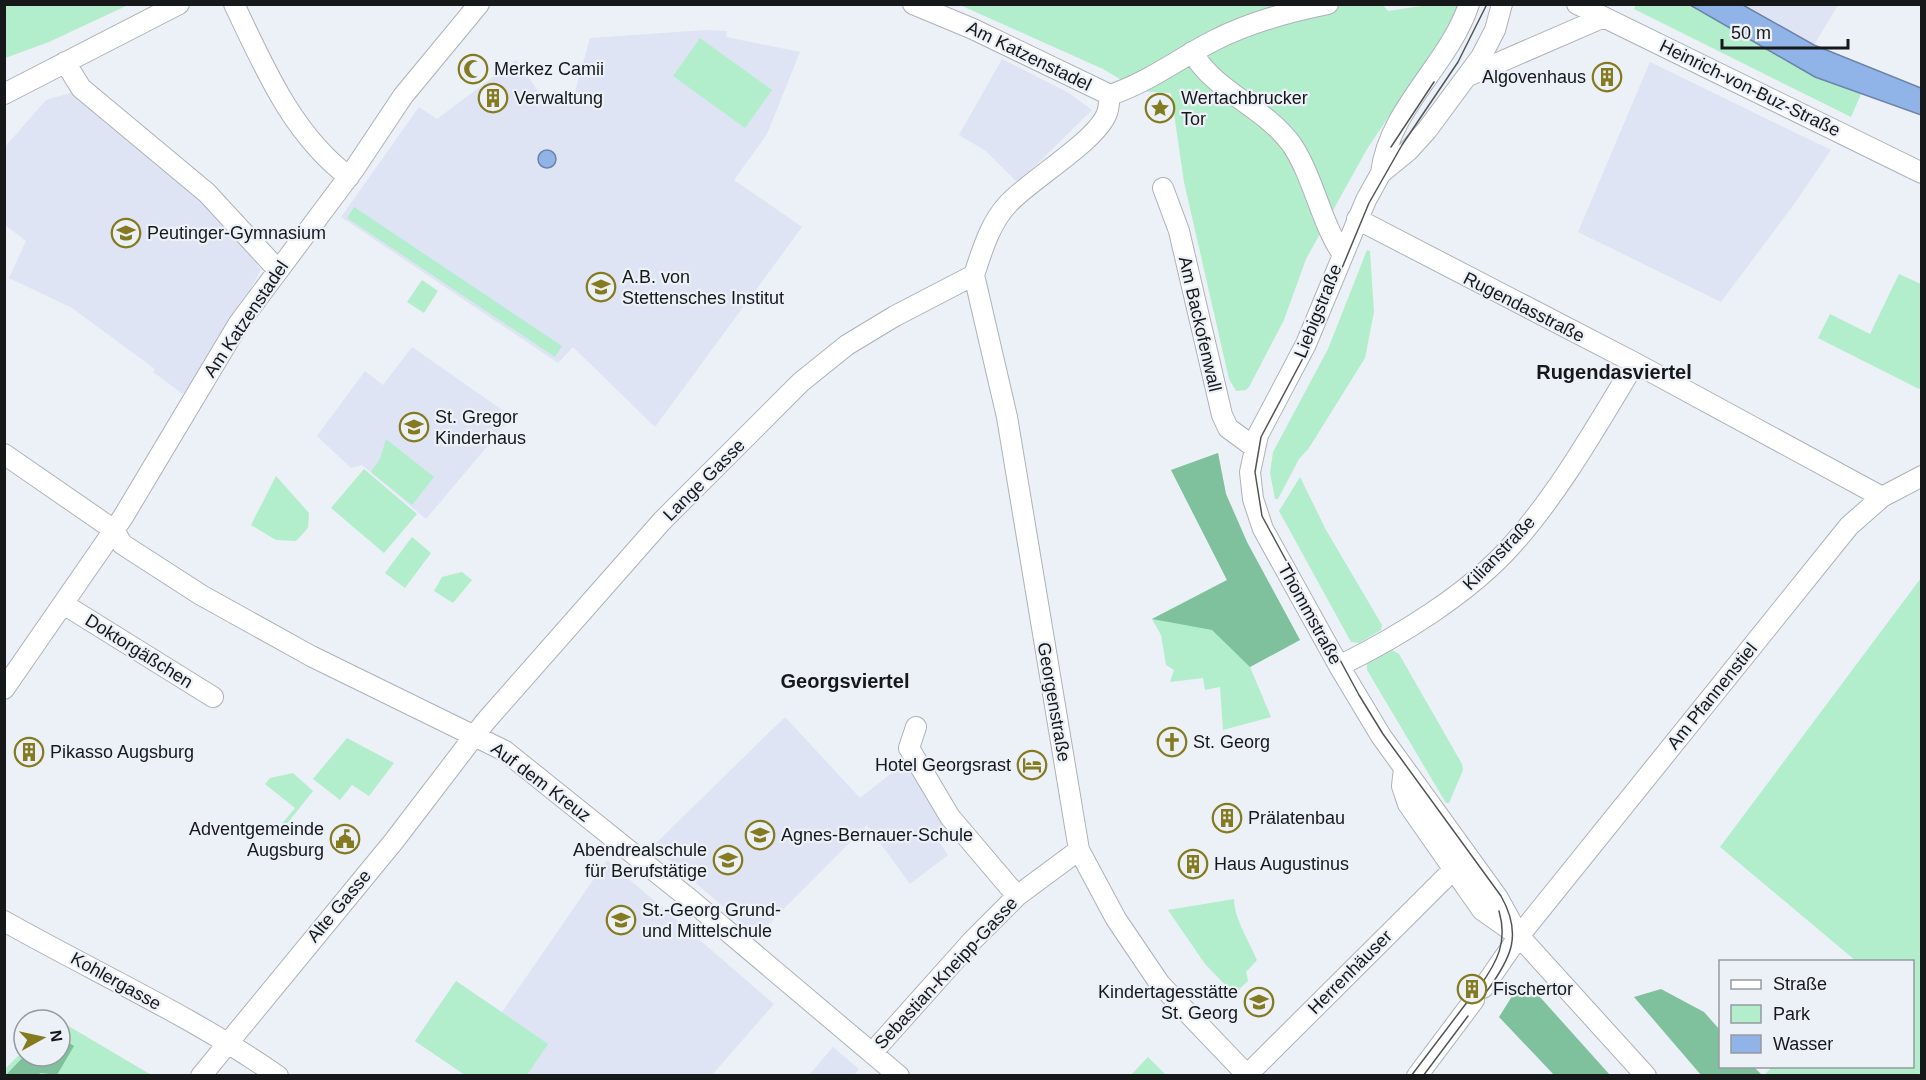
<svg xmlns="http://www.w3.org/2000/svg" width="1926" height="1080" font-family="Arial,sans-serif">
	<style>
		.built { fill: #dee4f3 }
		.green { fill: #b2eecb }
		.forest { fill: #80c19d }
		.water { fill: #90b3e8; stroke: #6b84aa; stroke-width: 1.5 }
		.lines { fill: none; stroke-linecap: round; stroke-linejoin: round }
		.minor-casing { stroke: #aeb1b9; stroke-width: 22 }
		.minor { stroke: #fff; stroke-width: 20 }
		.tram { stroke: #525558; stroke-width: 1.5 }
		.labels { text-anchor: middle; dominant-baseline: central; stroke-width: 4.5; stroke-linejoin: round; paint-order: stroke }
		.street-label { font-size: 18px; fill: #16181a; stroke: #ecf0f7 }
		.poi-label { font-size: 18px; fill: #16181a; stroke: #ecf0f7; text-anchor: start }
		.neighbourhood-label { font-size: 20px; font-weight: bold; fill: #16181a; stroke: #ecf0f7 }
	</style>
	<rect width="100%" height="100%" fill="#ecf0f7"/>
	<!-- built -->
	<path class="built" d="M1745,5h93l-24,40z
		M706,30l21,1 -1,6 74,15 -33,82 -33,46 68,47 -147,200 -82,-80 -15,16 -217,-146 78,-110 18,12 79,-59 33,46h22l19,-68z
		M1002,59l67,34 23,17 -74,73 -32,-32 -27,-16z
		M1650,62l181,88 -39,57 -71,95 -143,-70z
		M74,88l116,98 70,73 -3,7 4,3 -18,35 -60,90 -30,-22 2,-3 -83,-61 -63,-30 17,-37 -21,-16 -1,-77 42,-48 24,-7z
		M412,347l100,70 -86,102 -64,-54 -11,3 -34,-32 48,-65 18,14z
		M785,717l75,81 47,-37 39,64 -12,9 14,21 -38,29 -43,-59 -110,111 -104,-90z
		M607,860l167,144 -62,71h-247l-50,-34 41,-60 46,31z
		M833,1047l26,22 -5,6h-45z"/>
	<!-- green -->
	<path class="green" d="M1382,4l6,7 40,-6h31l-21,38 -71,106 -61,110 -22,61 -35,67 -3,3 -10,1 -7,-12 -45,-197 -13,-89 -31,-2 -37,-22 -143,-64z
		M4,5l1,-1 123,1 -79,37 -44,16z
		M1636,5h54l125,72 46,17 -10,23 -217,-108z
		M700,38l72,52 -27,38 -72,-52z
		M354,207l208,139 -7,11 -208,-139z
		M1367,250l3,1 4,61 -9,46 -56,90 -10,11 -21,40h-3l-5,-26 3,-21 55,-103z
		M1899,274l22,10 1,103 -3,2 -101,-51 12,-24 40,20z
		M422,280l16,11 -14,22 -17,-11z
		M386,439l48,38 -22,28 -41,-33 9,-13z
		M1218,453l8,41 21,48 53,98 -50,27 21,50 -48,13 -3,-43 -15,3 -2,-12 -33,4 4,-12 -8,-5 -5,-30 -9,-16 75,-39 -56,-110z
		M364,469l53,45 -33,39 -53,-45z
		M276,476l33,37 -1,15 -12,13 -20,-1 -25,-15z
		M1300,477l26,53 56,95 -1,5 -22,13 -8,-1 -72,-131z
		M412,537l19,16 -26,35 -20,-15z
		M462,572l10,8 -19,23 -19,-12 8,-14z
		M1921,578l1,493 -4,4h-154l8,-8 140,-1v-104l-56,-1 -136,-114z
		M1392,650l7,4 63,110 1,6 -14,33h-3l-79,-133v-7z
		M347,738l47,25 -25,33 -17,-11 -12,15 -27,-21z
		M293,773l20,18 -35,44 -3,-3 20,-24 -30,-24 5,-6z
		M1234,899c0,19 15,42 23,61l-11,12 2,9 -14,13 -29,-30 -37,-54z
		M456,981l92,63 -21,31h-62l-50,-34z
		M60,1021l88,52 4,2 -147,1 -1,-6 20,-20v6h36z
		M1148,1057l18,18h-35z"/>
	<!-- forest -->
	<path class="forest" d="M1218,453l8,41 21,48 53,98 -50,27 -38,-37 -60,-11 75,-39 -56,-110z
		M1519,985l12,2 79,88h-56l-55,-58z
		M1661,989l43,23 16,18v36l34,1 8,8h-61l-67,-78z
		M60,1037l14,9 -17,29 -16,-2 -5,2h-30l18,-19h36z"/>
	<!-- water -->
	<path class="water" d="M1690,5h53l71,40 107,43v27l-106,-38z
		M538 159a9 9 0 1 1 18 0a9 9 0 1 1-18 0Z"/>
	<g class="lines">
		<!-- minor casing -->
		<g class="minor-casing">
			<path id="minor" d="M234,4c30,63 58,130 115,173
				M913,4l60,25 137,66
				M1502,4l-7,26 -14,27 -54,73 -19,21 -27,22 -15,27 -60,144 -48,91 -8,37 3,27 10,30 76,137 42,70 117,162 21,38
				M1577,4l345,169
				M1192,52c23,40 73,55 100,93 21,31 30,80 50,108
				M65,62l16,26 126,105 71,77
				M1468,76l136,-59
				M4,94l175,-90
				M1110,95c37,-12 68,-36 103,-54 37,-19 75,-29 115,-37
				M1381,173c8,-65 68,-108 88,-169
				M1163,188l16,43 43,184 6,13 26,19
				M1357,219l278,144 247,134
				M974,275l33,142 72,433 37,69 44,65 88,92
				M974,275c8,-24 16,-52 34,-71 23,-25 89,-63 99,-91 2,-5 2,-12 3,-18
				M4,454l110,76 8,14 79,51 110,61 194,95 182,146 212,179
				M65,605l148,92
				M1339,666c59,-29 130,-72 174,-122 48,-54 84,-119 122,-181
				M4,689l119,-172 116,-194 116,-155 48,-72 76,-92
				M916,727l-7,21 41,69 67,79
				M1404,769l-2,17 6,18 74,106 37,26 127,140
				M4,921c92,52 188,95 274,155
				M1483,988l36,-52 330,-410 33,-29 40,-21
				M872,1053l101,-113 44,-44 62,-46
				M1247,1075l206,-205
				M201,1076l193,-235 91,-119 177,-201 139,-139 46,-37 48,-29 79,-41
				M1417,1076l57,-76"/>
		</g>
		<!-- minor -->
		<use href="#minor" class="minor"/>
		<!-- tram -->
		<path class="tram" d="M1391,147l43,-65
			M1480,986c17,-24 28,-44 19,-75
			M1487,991c24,-33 36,-56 14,-95l-118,-162 -24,-39 -97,-179 -7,-44 6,-35 49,-92 59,-142 33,-58 56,-83 29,-58
			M1411,1076l60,-79
			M1423,1076l45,-60"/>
	</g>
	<!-- icons -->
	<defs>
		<g id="mosque-ring" transform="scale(1.5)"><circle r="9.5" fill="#ecf0f7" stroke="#847a1f" stroke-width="1.5"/><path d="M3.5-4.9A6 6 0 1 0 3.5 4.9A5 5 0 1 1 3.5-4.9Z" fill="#847a1f"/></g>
		<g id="building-ring" transform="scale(1.5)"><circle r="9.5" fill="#ecf0f7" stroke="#847a1f" stroke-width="1.5"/><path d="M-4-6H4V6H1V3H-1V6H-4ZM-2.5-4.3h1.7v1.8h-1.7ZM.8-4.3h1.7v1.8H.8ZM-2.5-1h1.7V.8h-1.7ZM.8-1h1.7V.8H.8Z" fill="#847a1f"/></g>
		<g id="sight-ring" transform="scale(1.5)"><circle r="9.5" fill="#ecf0f7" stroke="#847a1f" stroke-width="1.5"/><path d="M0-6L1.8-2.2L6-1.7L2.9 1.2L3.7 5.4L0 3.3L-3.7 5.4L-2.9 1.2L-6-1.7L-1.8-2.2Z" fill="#847a1f"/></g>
		<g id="school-ring" transform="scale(1.5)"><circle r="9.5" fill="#ecf0f7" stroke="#847a1f" stroke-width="1.5"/><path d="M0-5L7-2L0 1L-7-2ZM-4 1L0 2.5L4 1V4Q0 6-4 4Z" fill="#847a1f"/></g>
		<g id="church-ring" transform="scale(1.5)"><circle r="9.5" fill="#ecf0f7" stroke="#847a1f" stroke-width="1.5"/><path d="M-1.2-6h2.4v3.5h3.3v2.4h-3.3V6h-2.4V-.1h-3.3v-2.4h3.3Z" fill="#847a1f"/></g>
		<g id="hotel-ring" transform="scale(1.5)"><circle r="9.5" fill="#ecf0f7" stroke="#847a1f" stroke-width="1.5"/><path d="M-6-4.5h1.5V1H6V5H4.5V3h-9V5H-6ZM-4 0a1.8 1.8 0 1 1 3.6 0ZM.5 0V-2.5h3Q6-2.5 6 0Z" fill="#847a1f"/></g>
		<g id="civic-ring" transform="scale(1.5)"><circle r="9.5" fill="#ecf0f7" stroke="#847a1f" stroke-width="1.5"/><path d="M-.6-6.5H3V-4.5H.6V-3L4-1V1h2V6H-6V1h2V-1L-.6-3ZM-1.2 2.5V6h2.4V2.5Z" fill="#847a1f"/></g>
	</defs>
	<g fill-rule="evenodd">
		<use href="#mosque-ring" x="473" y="69"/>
		<use href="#building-ring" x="1607" y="77"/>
		<use href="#building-ring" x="493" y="98"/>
		<use href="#sight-ring" x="1160" y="108"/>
		<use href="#school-ring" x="126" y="233"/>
		<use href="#school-ring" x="601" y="287"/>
		<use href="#school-ring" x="414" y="427"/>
		<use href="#church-ring" x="1172" y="742"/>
		<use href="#building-ring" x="29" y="752"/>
		<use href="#hotel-ring" x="1032" y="765"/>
		<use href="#building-ring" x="1227" y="818"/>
		<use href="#school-ring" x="760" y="835"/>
		<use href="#civic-ring" x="345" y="839"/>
		<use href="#school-ring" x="728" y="860"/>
		<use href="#building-ring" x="1193" y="864"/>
		<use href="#school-ring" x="621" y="920"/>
		<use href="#building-ring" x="1472" y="989"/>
		<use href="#school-ring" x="1259" y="1002"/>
	</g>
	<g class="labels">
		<!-- street labels -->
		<g class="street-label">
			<text transform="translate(1029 56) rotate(26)">Am Katzenstadel</text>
			<text transform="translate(1750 88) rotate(26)">Heinrich-von-Buz-Straße</text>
			<text transform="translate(1524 307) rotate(27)">Rugendasstraße</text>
			<text transform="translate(1318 311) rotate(-68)">Liebigstraße</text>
			<text transform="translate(246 319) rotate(-56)">Am Katzenstadel</text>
			<text transform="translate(1200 324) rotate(77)">Am Backofenwall</text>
			<text transform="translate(704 480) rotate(-45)">Lange Gasse</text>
			<text transform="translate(1499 553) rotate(-46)">Kilianstraße</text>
			<text transform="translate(1310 614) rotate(61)">Thommstraße</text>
			<text transform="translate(139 651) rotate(32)">Doktorgäßchen</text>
			<text transform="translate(1712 696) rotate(-51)">Am Pfannenstiel</text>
			<text transform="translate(1054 702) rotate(80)">Georgenstraße</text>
			<text transform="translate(541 782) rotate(37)">Auf dem Kreuz</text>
			<text transform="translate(339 906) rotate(-50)">Alte Gasse</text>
			<text transform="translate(1350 972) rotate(-45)">Herrenhäuser</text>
			<text transform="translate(946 973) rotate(-47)">Sebastian-Kneipp-Gasse</text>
			<text transform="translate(116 981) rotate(29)">Kohlergasse</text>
		</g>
		<!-- poi labels -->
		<g class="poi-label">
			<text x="494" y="69">Merkez Camii</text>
			<text x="1586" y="77" text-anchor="end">Algovenhaus</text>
			<text x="514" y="98">Verwaltung</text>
			<text x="1181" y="98">Wertachbrucker<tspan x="1181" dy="21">Tor</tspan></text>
			<text x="147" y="233">Peutinger-Gymnasium</text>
			<text x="622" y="277">A.B. von<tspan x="622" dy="21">Stettensches Institut</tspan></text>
			<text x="435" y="417">St. Gregor<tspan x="435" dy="21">Kinderhaus</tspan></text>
			<text x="1193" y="742">St. Georg</text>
			<text x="50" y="752">Pikasso Augsburg</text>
			<text x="1011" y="765" text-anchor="end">Hotel Georgsrast</text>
			<text x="1248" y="818">Prälatenbau</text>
			<text x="324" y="829" text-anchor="end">Adventgemeinde<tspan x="324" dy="21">Augsburg</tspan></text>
			<text x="781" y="835">Agnes-Bernauer-Schule</text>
			<text x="707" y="850" text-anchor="end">Abendrealschule<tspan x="707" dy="21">für Berufstätige</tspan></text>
			<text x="1214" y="864">Haus Augustinus</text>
			<text x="642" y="910">St.-Georg Grund-<tspan x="642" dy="21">und Mittelschule</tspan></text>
			<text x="1493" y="989">Fischertor</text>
			<text x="1238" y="992" text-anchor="end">Kindertagesstätte<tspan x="1238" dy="21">St. Georg</tspan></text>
		</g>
		<!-- neighbourhood labels -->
		<g class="neighbourhood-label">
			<text x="1614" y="372">Rugendasviertel</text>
			<text x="845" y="681">Georgsviertel</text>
		</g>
	</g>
	<!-- border -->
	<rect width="1926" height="1080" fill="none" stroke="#16181a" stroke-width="12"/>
	<!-- legend -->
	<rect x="1719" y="960" width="195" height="108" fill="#ecf0f7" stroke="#969a9f" stroke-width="1.5"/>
	<rect x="1731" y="980" width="30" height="9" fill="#ffffff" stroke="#969a9f" stroke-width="1.5"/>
	<text x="1773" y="990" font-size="18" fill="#16181a">Straße</text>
	<rect x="1731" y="1005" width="30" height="18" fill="#b2eecb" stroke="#969a9f" stroke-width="1.5"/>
	<text x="1773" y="1020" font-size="18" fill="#16181a">Park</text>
	<rect x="1731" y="1035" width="30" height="18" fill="#90b3e8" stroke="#969a9f" stroke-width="1.5"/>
	<text x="1773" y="1050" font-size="18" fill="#16181a">Wasser</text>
	<!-- north arrow -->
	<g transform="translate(42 1038) rotate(82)"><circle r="28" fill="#ecf0f7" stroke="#969a9f" stroke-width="1.5"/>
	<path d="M0-4.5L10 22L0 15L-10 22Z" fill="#847a1f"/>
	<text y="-9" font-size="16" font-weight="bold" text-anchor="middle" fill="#16181a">N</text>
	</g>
	<!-- scale -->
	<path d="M1722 39v9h126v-9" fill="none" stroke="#16181a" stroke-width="3"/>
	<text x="1731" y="39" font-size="18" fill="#16181a" stroke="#ecf0f7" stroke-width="4.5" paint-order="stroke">50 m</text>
</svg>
